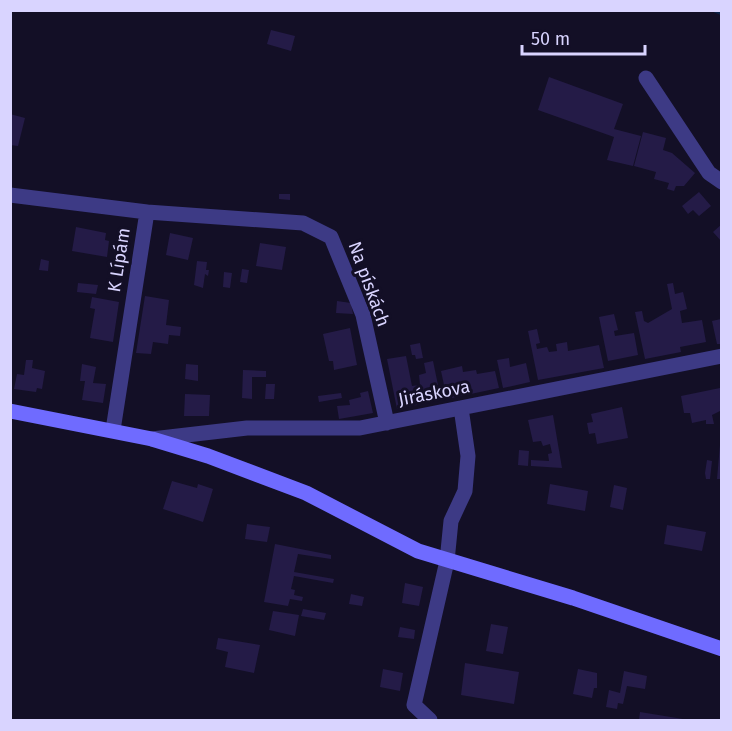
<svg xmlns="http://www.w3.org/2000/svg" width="732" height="731" font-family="'Fira Sans',sans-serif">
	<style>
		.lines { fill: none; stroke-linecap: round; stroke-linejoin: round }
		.stream { stroke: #0c2248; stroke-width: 5 }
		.building { fill: #241b47 }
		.street { stroke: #3d3a85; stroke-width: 15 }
		.secondary { stroke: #6f6bff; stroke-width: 15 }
		.labels { text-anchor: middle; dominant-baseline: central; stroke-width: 6; stroke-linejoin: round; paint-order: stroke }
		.street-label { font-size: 18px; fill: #d9d4ff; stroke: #130f26 }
	</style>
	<rect width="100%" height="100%" fill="#130f26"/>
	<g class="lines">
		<!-- stream -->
		<path class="stream" d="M715,10l7,3"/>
	</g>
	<!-- building -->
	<path class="building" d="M271,30l24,6 -4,15 -24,-7z
		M549,77l74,27 -9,25 27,7 -8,30 -26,-6 7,-23 -76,-27z
		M10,114l15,4 -7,28 -8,-1z
		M643,132l23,6 -3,12 9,3 23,20 -11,13h-8l-2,5 -7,-2 2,-6 -15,-4 2,-7 -22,-6z
		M699,192l12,14 -12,10 -6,-6 -5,4 -6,-8z
		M279,194h11v6l-11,-1z
		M722,224v18l-9,-10z
		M76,227l30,6 -1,7 4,1 -2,16 -35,-6z
		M170,233l23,5 -5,22 -22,-5z
		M260,243l26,4 -4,23 -26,-4z
		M41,259l8,2 -1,10 -9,-1z
		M197,261l10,1 -1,8h3l-1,6 -3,-2 -2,14 -9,-3z
		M242,269l7,1 -2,13 -7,-1z
		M224,272l8,1 -2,15 -7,-1z
		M78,283l20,2 -2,9 -19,-2z
		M673,283l2,11 8,-2 4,17 -7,2 2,12 20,-3 4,22 -26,5 1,5 -36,7 -10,-47 7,-1 2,10 4,2 24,-14 -5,-25z
		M145,296l24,4 -3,25 15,2 -1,9 -11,-1 -1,9 -15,-2 -2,12 -15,-1z
		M92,297l27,5 -6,40 -23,-4 5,-29 -5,-1z
		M337,301l14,2 2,11 -17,-1z
		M614,314l4,16 -4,1 1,5 19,-3 4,22 -30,6 -9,-44z
		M721,319l1,25h-5l-5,-23z
		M350,328l7,37 -23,5 -1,-9h-4l-6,-27z
		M537,329l3,14 -4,1 1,5 10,-2 2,5 8,-1 -1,-7 11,-2 1,9 31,-6 5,23 -66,12 -10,-49z
		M420,343l3,15 -7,1 -1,-4h-3l-2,-10z
		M406,356l6,30 8,-1 -1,-10 7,-2 -2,-10 9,-2 5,24 -9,2 3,15 -35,7 -10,-50z
		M509,358l1,9 16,-4 4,19 -27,6 -6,-28z
		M26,360h7l-1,8 13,3 -3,18 -5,-1 -1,4 -22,-3 3,-15 7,1z
		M82,364l14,3 -3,16 13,1 -3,19 -21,-3 3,-19h-5z
		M186,364l12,1v16l-13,-2z
		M462,366l1,6 13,-2 1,4 18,-3 4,17 -52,11 -6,-28z
		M243,370l23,1v6h-14v22l-10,-1z
		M266,384h9l-1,15h-9z
		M720,388l2,22 -10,5 2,9h-8v-4l-14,3 -2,-10h-6l-3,-17z
		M368,391l5,22 -34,6 -2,-13 13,-1 -1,-5 12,-3 -1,-4z
		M341,393l1,5 -23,4 -1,-6z
		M185,394l25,1 -1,21h-25z
		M622,407l6,31 -31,6 -2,-11 -6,1 -2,-11 6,-1 -2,-8z
		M553,415l9,53 -31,-2v-6l18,1 -1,-7 4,-1 -2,-9 -7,2 -2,-5 -8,1 -5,-22z
		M720,445h2v34h-5z
		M519,450l10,1 -1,15 -10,-1z
		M707,460l5,1 -2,18h-4l-1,-6z
		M172,481l25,7 1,-4 15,5 -10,33 -40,-13z
		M550,484l38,7 -3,20 -38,-7z
		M614,485l13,3 -4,22 -13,-3z
		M247,524l23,3 -3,15 -22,-3z
		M667,525l39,7 -4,19 -38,-7z
		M275,544l56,11v4l-33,-5 -4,18 40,7 -1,4 -39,-7 -3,13 4,1 -1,5 9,2 -1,4 -12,-2 -2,7 -24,-4z
		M405,583l18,4 -4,19 -17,-3z
		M351,594l13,3 -2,9 -13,-2z
		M303,609l23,4 -2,7 -23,-4z
		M273,611l26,4 -4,21 -26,-6z
		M491,624l17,3 -5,27 -17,-3z
		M400,627l15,3 -1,9 -16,-2z
		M218,638l42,7 -6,28 -29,-6 3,-15 -12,-3z
		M465,663l54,9 -5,32 -53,-9z
		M383,669l20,4 -3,18 -20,-4z
		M578,669l19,4v15h-3l-2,10 -19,-4z
		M624,671l23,5 -2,13 -18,-3 -4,18 -5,-1 -1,6 -11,-2 3,-17 11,3z
		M640,712l43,7v1h-44z"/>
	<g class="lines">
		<!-- street -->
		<path class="street" d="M646,78l63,95 13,9
			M10,195l137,17 156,11 28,14 32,78 24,108
			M113,430l34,-218
			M152,439l95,-11h113l362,-72
			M430,720l-16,-15 33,-144 4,-40 14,-30 3,-35 -7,-48"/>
		<!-- secondary -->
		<path class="secondary" d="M10,411l142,28 56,17 98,37 112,58 155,47 149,51"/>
	</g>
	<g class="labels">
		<!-- street labels -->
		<g class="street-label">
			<text transform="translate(119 260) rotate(-81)">K Lípám</text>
			<text transform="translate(369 284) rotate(70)">Na pískách</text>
			<text transform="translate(434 393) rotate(-11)">Jiráskova</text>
		</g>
	</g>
	<!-- border -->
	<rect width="732" height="731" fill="none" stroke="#d9d4ff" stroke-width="24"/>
	<!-- scale -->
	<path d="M522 45v9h123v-9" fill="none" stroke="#d9d4ff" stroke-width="3"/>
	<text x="531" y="45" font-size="18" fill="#d9d4ff" stroke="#130f26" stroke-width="4.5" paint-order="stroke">50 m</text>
</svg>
